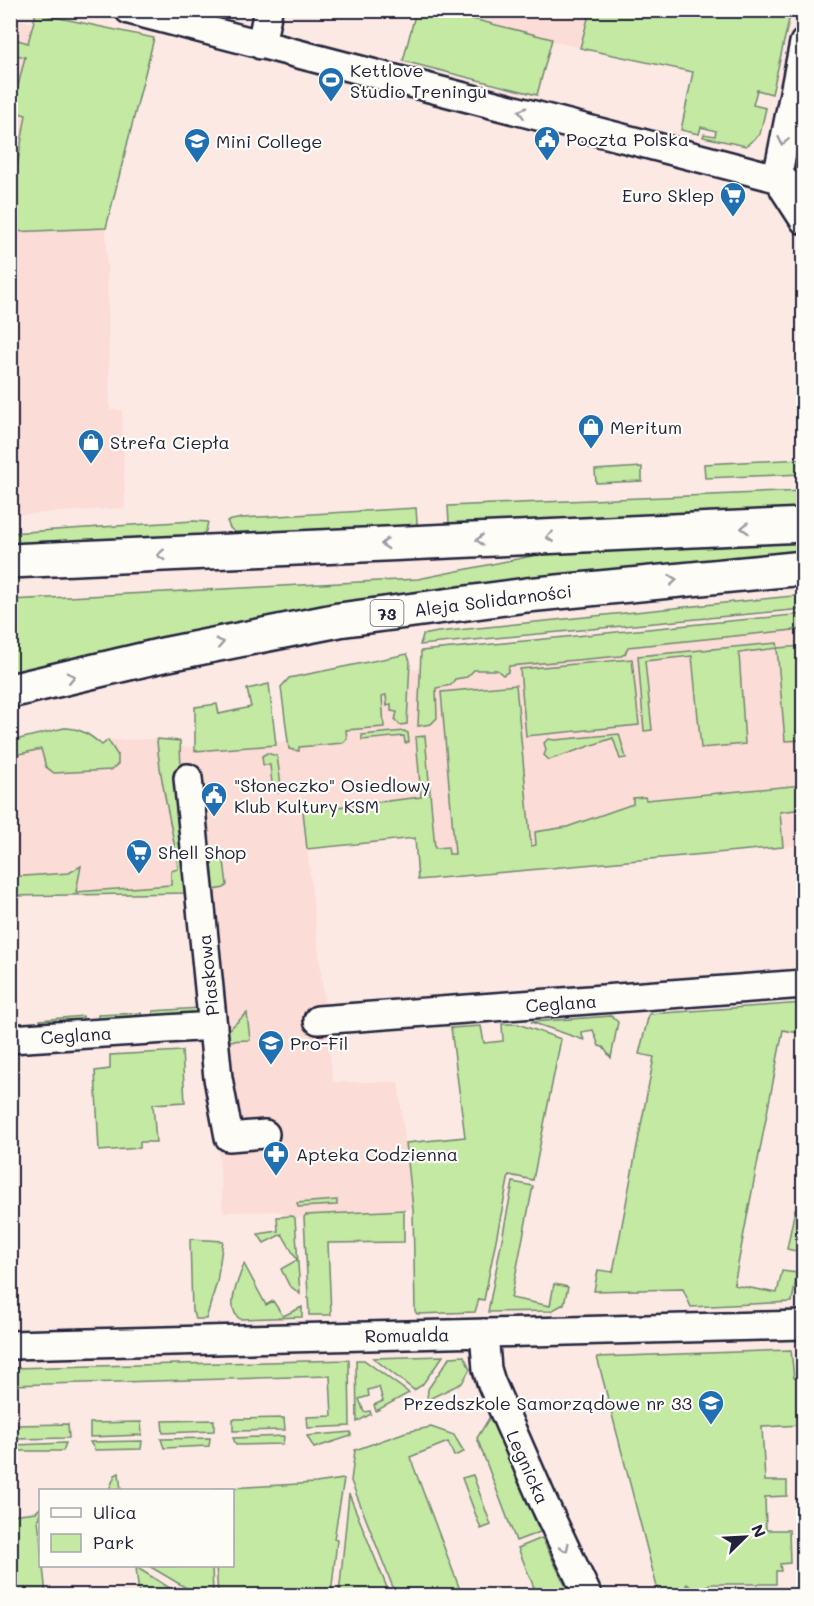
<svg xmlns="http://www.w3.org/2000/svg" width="814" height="1606" font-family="Mali,sans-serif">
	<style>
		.built { fill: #fbdcd6 }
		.green { fill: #c3e9a3; stroke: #72866f; stroke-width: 1.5 }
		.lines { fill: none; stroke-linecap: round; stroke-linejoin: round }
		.minor-casing { stroke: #22223b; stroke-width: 32 }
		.major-casing { stroke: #22223b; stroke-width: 38 }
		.minor { stroke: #fdfcf7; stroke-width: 27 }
		.major { stroke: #fdfcf7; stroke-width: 33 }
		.oneway { stroke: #9a9aa2 }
		.labels { text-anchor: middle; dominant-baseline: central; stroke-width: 4.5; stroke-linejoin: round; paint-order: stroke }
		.shield { fill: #fdfcf7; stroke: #646373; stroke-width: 1.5 }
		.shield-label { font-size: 16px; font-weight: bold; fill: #22223b }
		.poi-label { font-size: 18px; fill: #22223b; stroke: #fdfcf7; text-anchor: start }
		.street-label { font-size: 18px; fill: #22223b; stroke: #fdfcf7 }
	</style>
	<rect width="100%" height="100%" fill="#fce9e4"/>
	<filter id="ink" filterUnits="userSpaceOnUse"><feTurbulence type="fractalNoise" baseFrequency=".0167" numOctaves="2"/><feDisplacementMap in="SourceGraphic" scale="12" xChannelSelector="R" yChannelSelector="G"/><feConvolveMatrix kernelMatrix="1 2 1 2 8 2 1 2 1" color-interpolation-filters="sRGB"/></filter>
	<g filter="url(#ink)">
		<!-- built -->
		<path class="built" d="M440,11h328l-18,73 -170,-36z
			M11,18l22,5 -21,88 14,4 -15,87z
			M106,228l4,182h12l3,98 -114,7 -1,-283z
			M803,621v224l-385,35 -3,-42 -112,-27 30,271h65l15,127 -118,9 -18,-7 -54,1 -4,-57 -31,-262 -177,3 -1,-155 54,-13h12l26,17 6,-5 49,-1 23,2 1,6 28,1 79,-7 1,8 10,2 -1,-4 108,-77z"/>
		<!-- green -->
		<path class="green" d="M416,11h25l111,28 -15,56 -134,-34z
			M590,11h201l-19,83 -15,-4 -4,15 13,3 -6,26 -14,12 -43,-9 1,-3 11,2 1,-5 -15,-4 -2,7 -18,-4 12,-58 -113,-24z
			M36,13l118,25 -48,190 -95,4v-30l15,-87 -14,-4 13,-54 -14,-3v-16l17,5z
			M803,459v15l-98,4 -1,-14z
			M642,467v14l-46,2 -1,-13z
			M804,491l-1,19 -351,17 -3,-4 -1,-17z
			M416,508l1,15 -5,6 -171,8 -11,-9 -3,-7 15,-3z
			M193,521l15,1 -2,9 -8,7 -187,10 -1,-15z
			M803,537v17l-792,123 -1,-77 408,-21 129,-26z
			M803,595v14l-383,36 3,-10 15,-3z
			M803,614v15l-175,18 -3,7 -4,2 -112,10 -1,6 -5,3 -6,-5h-23l-7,7 -12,2 -4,6 -15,3 1,30 -6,6 -13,2 3,-75z
			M777,643l1,5 25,-2v94l-18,1 -8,-93 -38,5 6,91 -44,4 -9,-92 -47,5 7,69 -8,1 -6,-75z
			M407,654l3,7 -3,63 -7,1 -5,-5 2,-8 -6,-1v-7l-4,2 -1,-11 -4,1 2,31 -38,3 1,9 -4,4 -44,4v4l-10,-2 -8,-62 8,-9z
			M632,659l7,66 -113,11 -6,-67z
			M269,684l7,61 -81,6v-44l22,-3 2,10 32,-7 -4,-18z
			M516,685l15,161 5,-1 -1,-13 32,-5 66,-23v-6l12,-1 1,3 157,-15v24l-23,3 3,35 -365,33 -3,-42 -108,11 -4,-38 118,-14 -5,-60 9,-1 10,112 13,-1 1,7h6l-14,-162z
			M64,728c17,0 26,7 38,17l6,-5 10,16v8l-7,6 -57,3 -8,-6 -5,-18 -30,7v-15z
			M404,731l4,2 1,9 -4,1 -1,-7 -42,4v-5z
			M619,734l7,24 -6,1 -7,-21 -64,22 -5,-5 2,-5 -2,-7 4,-4 7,1z
			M157,739l23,2 3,91 5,61 -177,3 -1,-19 59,-4 12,-7 -5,26 95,-7v-14l7,-2c-5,-44 -19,-86 -21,-130z
			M267,753l10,3 5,36 -9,1 -3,-28h-7l-1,-9z
			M221,859l3,2 3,24 -3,3 -16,3 -2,-30z
			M803,1003v31l-20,-4 -49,255 43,8 5,-22 15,2 -5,29 -101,5 -8,-18 -89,2 4,-21 15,2 41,-215 -15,-3 10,-40z
			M200,1008v5l-47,3v-5z
			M141,1013l1,4 -44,3v-5z
			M247,1013l3,27 -25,1 -1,-7z
			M83,1016v6l-43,3v-5z
			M611,1016l7,6 -7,36 -8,-11 -4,-1 -6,-16 -12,2 3,8 -53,-18z
			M502,1024h16l43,15 -28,141 -24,-5 -25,125 -5,-1 -4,13 -58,2 -2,-3 -2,-102 -7,-66 59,-6 -14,-109 30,-2 3,17 19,-2z
			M182,1051l3,51 -32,2 3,38h-16v6l-41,3 -4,-80 15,-2v-14z
			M513,1182l20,4 -22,112 39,8 4,-22 14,3 -4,17 -13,7 -63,1z
			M337,1200v5l-39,2 -1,-4z
			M795,1209l8,2 -3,41 -13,-3z
			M404,1210v32l-76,1 3,72h-22l-5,-98 2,-2z
			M292,1216l3,2 5,76 -11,-9 -8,-16 16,-9 -15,-26 -18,9 -6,-9 20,-3 -1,-14z
			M190,1239l33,2 -6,41 -11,37h-10l-4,-8z
			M244,1264l22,41 7,-4 10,15 19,-9v10l-62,2c-16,-11 -1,-40 4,-55z
			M791,1350l3,28h9v47l-41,2 3,54h22v15l-22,1 1,33h23l1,33 -10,1 1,7h-5v13h-66l-13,8 -10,-8 -8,11h-20l-62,-238z
			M443,1356l-21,29 -8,5 -41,-32z
			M464,1356l6,13 -8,14 -35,17 1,-11 22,-32z
			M349,1360l1,66 -42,2 -1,-11 25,-1 -2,-40 -319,9v-17z
			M356,1360h8l45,33 -33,18 -2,-6 9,-4 -4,-14 -11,3 1,6 -10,3 5,13 6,-1 1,3 -14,8z
			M491,1415l49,117 -24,9 -39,-103z
			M284,1418l1,12 -52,1v-12z
			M214,1420v11l-51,2 -1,-12z
			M141,1422l1,13 -52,2v-14z
			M68,1424l1,14 -52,1v-14z
			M431,1427l23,8 10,17 -10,4 -6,-14 -38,15 52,138h-66l-45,-114 4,-31 51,-18z
			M351,1432v4l-37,12 -7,-12z
			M284,1436l-1,8 -47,1 -3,-7z
			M210,1438l-1,8 -45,2 -3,-9z
			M142,1441l-1,8 -46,1 -5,-8z
			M66,1443l-3,8h-45l-3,-6z
			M119,1473l2,17h-12l6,-15z
			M473,1475l18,50 -10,4 -19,-51z
			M344,1479l-10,60 3,1 -6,55h-113l-2,-29h16v-76l-18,-1 102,-6z
			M349,1494l41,101h-51z
			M40,1508v10l-2,1 8,76h-35v-80l25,-3z
			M542,1538l28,57h-33l-19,-47z
			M149,1566h63l1,29h-15z
			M136,1567l45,28h-42z"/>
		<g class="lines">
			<!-- minor casing -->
			<g class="minor-casing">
				<path id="minor" d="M129,10l613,159 38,10 24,14
					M804,43l-25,125 5,21 20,31
					M261,45l7,-35
					M188,778l30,300 11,59 36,-3
					M318,1020l486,-36
					M10,1039l203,-13
					M484,1333l3,36 4,13 52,119 45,95
					M10,1345l794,-20"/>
			</g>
			<!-- major casing -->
			<g class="major-casing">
				<path id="major" d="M10,561l794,-36
					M10,691l153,-36 176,-35 188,-25 277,-27"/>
			</g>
			<!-- minor -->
			<use href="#minor" class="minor"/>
			<!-- major -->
			<use href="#major" class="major"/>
		</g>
		<!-- one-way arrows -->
		<defs><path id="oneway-chevron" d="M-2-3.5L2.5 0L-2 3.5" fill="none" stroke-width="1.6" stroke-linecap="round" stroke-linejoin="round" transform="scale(1.5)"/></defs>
		<g class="oneway">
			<use href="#oneway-chevron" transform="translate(522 112) rotate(-165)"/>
			<use href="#oneway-chevron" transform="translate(783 141) rotate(102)"/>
			<use href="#oneway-chevron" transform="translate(745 528) rotate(177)"/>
			<use href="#oneway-chevron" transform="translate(550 537) rotate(177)"/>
			<use href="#oneway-chevron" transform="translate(480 540) rotate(178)"/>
			<use href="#oneway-chevron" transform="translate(385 544) rotate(177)"/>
			<use href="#oneway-chevron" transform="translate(161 555) rotate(177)"/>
			<use href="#oneway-chevron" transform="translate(673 580) rotate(-6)"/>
			<use href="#oneway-chevron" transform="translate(220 643) rotate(-12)"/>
			<use href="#oneway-chevron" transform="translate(71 677) rotate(-13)"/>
			<use href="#oneway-chevron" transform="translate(565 1548) rotate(64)"/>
		</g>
	</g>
	<!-- icons -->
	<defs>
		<g id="stadium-pin" transform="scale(1.35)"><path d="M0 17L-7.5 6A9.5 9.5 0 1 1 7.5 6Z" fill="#1f6fb2" stroke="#fdfcf7"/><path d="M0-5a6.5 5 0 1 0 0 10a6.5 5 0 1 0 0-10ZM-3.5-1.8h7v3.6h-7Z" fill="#fff"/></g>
		<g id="civic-pin" transform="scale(1.35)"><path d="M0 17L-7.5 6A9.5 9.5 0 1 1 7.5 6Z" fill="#1f6fb2" stroke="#fdfcf7"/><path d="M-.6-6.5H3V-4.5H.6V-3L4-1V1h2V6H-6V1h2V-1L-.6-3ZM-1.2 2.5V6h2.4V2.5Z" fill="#fff"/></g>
		<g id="school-pin" transform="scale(1.35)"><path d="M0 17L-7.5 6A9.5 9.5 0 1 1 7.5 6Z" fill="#1f6fb2" stroke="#fdfcf7"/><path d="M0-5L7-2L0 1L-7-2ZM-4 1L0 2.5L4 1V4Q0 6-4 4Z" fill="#fff"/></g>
		<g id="supermarket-pin" transform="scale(1.35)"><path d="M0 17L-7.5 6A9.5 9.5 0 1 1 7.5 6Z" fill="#1f6fb2" stroke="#fdfcf7"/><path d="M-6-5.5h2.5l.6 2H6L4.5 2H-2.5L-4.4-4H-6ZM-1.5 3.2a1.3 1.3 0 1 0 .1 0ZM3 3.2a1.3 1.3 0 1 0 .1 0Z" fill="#fff"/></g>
		<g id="shop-pin" transform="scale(1.35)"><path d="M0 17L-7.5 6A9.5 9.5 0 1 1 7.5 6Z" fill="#1f6fb2" stroke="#fdfcf7"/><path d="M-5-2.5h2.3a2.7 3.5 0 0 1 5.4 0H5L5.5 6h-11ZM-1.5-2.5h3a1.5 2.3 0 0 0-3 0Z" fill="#fff"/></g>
		<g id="pharmacy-pin" transform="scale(1.35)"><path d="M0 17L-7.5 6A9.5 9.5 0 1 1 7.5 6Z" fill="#1f6fb2" stroke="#fdfcf7"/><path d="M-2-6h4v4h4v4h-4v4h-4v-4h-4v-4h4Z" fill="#fff"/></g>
	</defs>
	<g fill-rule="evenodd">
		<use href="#stadium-pin" x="331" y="80"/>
		<use href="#civic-pin" x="547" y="139"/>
		<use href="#school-pin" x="197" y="141"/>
		<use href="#supermarket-pin" x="733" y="195"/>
		<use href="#shop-pin" x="591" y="427"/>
		<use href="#shop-pin" x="91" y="442"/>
		<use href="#civic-pin" x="214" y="795"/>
		<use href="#supermarket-pin" x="139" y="852"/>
		<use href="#school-pin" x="271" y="1043"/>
		<use href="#pharmacy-pin" x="276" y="1154"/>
		<use href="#school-pin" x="711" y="1403"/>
	</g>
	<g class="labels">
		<!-- shield labels -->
		<rect class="shield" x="370.5" y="600" width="33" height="26" rx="4.5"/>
		<g class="shield-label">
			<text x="387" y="613">73</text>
		</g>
		<!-- poi labels -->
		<g class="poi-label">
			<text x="350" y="70">Kettlove<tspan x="350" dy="21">Studio Treningu</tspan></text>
			<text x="566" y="139">Poczta Polska</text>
			<text x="216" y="141">Mini College</text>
			<text x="714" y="195" text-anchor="end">Euro Sklep</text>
			<text x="610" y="427">Meritum</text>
			<text x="110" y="442">Strefa Ciepła</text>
			<text x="234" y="785">"Słoneczko" Osiedlowy<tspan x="234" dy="21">Klub Kultury KSM</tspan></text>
			<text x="158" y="852">Shell Shop</text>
			<text x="290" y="1043">Pro-Fil</text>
			<text x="296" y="1154">Apteka Codzienna</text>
			<text x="692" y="1403" text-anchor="end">Przedszkole Samorządowe nr 33</text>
		</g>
		<!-- street labels -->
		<g class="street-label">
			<text transform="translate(493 600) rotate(-7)">Aleja Solidarności</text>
			<text transform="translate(208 975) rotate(-96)">Piaskowa</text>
			<text transform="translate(561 1003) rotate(-4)">Ceglana</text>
			<text transform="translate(76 1035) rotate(-4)">Ceglana</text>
			<text transform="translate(407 1335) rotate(-1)">Romualda</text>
			<text transform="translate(528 1467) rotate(66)">Legnicka</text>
		</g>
	</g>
	<!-- margin -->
	<rect width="814" height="1606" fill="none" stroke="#fdfcf7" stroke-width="36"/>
	<rect x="18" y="18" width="778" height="1570" fill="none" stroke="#22223b" stroke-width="2" filter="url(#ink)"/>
	<!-- legend -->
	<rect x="39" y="1489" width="195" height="78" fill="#fdfcf7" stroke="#a5a5ac" stroke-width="1.5"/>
	<rect x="51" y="1508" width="30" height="9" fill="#fdfcf7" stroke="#a5a5ac" stroke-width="1.5"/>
	<text x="93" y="1519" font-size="18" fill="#22223b">Ulica</text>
	<rect x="51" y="1534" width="30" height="18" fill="#c3e9a3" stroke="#a5a5ac" stroke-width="1.5"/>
	<text x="93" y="1549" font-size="18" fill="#22223b">Park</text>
	<!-- north arrow -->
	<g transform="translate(745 1537) rotate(66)" stroke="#fdfcf7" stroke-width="4.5" paint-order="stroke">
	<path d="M0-4.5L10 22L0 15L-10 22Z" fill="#22223b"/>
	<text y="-9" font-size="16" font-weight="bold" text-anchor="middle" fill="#22223b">N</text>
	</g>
</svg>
